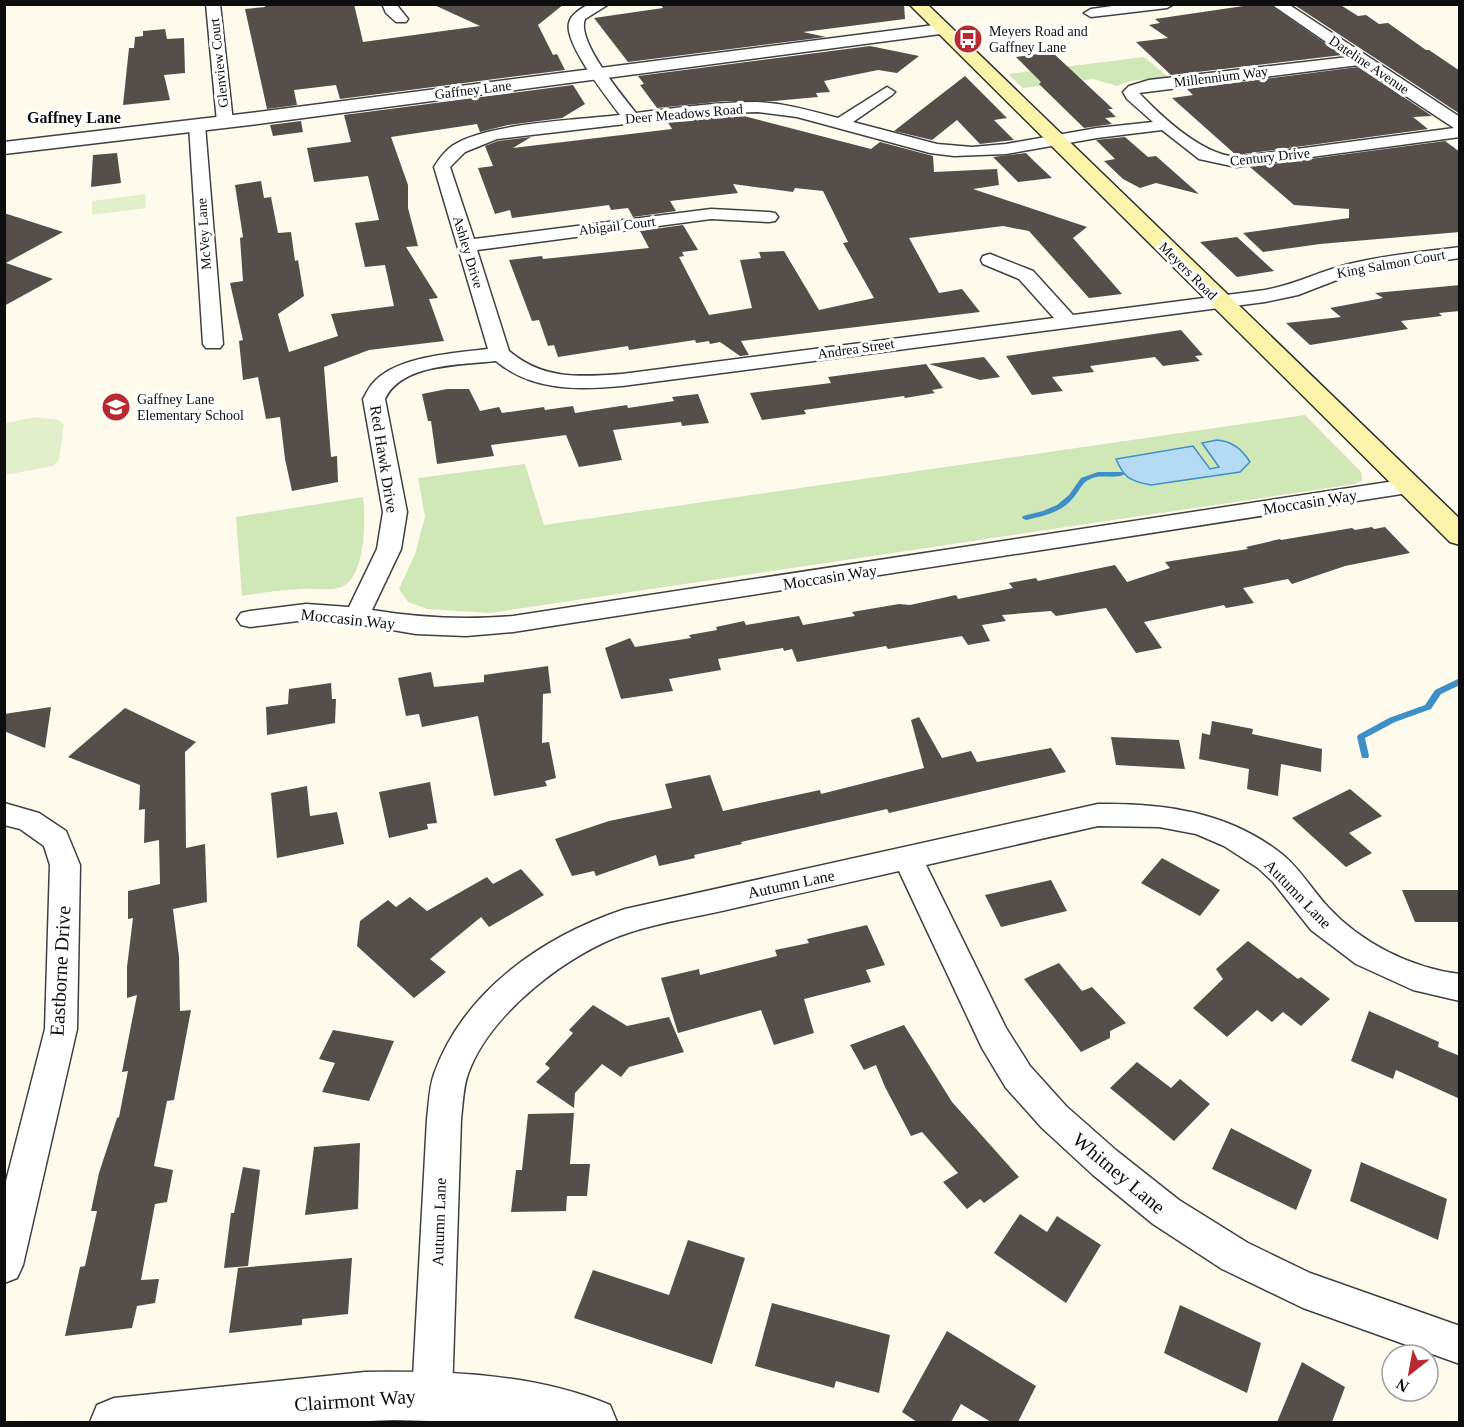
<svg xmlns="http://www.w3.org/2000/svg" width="1464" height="1427" font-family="'Times New Roman',serif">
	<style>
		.green { fill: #d0e7b8 }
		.pitch { fill: #e2efca }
		.water { fill: #b4dbf3; stroke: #3e8fc7; stroke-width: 1.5 }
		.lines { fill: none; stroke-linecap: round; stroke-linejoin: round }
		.stream { fill: #3e8fc7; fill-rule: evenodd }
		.building { fill: #554e4a }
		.minor-casing { stroke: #404040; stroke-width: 3 }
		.tertiary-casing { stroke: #404040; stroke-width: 3 }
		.secondary-casing { stroke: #2f2f2f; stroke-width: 3 }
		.minor { fill: #fff; fill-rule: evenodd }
		.tertiary { fill: #fff; fill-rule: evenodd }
		.secondary { fill: #fcf3ab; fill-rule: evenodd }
		.labels { text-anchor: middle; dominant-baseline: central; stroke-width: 6; stroke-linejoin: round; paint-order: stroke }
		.far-poi-label { font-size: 14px; fill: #0d0d0d; stroke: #fff; text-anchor: start }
		.far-street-label { font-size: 14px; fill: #0d0d0d; stroke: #fff }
		.far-quarter-label { font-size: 16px; font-weight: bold; fill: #0d0d0d; stroke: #fff }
		.street-label { font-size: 16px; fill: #0d0d0d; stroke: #fff }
		.near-street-label { font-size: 20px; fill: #0d0d0d; stroke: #fff }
	</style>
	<rect width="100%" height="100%" fill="#fefbed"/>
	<!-- green -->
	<path class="green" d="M1144,57l24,20 -38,4 -13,5 -24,-7 -70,9 -15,-14z
		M1305,415l56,57 1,8 -7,4 -865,129 -63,-4 -19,-7 -9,-13 16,-35 10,-37 -7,-39 107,-14 19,61z
		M363,497c3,21 3,86 -25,91 -11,3 -25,0 -37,1 -20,1 -40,4 -59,7l-6,-79z"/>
	<!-- pitch -->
	<path class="pitch" d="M145,194l1,14 -54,7v-14z
		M36,417l23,3 5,5 -5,35 -6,6 -48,9v-52z"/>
	<!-- water -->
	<path class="water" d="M1217,440c15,1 25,9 33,22l-10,10 -89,13c-21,-4 -27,-7 -35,-26l77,-13 17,23 9,-2 -17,-24z"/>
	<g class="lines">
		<!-- stream -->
		<path class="stream" d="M1098,472h24l3,2c-10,6 -25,-1 -37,6 -6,3 -10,13 -15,18 -12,15 -30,18 -47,22l-4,-2 1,-2 20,-5 14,-6 12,-10 12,-17z
			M1460,678v7l-19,9 -10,15 -36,13 -30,16 4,18 -1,2h-6l-5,-21 1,-2 31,-17 36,-13 10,-15z"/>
	</g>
	<!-- building -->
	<path class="building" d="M265,4h89l9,38 117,-16 -48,-22h132l-26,21 15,30 4,-1 8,16 -225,29 -4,-14 -42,5 3,15 -30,4 -22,-100 20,-2z
		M660,4h244l1,15 -102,13 23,5 -198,25 -34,-44 69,-10z
		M1257,4h12l73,51 -171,20 -35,-33 32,-4 -19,-13 11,-2 -5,-4z
		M1293,4h46l19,12 8,-1 13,9 9,-1 38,27h3l31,21v43z
		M165,29l2,10 17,-1 1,35 -21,2 6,25 -47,5 6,-57h5l1,-11 8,-1v-5z
		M870,46l49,10 -22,17 -19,-3 -54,11 6,11 -14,1 2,4 -44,4h-48l-69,7 -17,-23 4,-1 -6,-8z
		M1052,52l61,57h-5l8,8 -11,1 7,6 -28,4 -45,-44 2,-2 -25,-25z
		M1358,67l74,49 -19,1 15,12 -192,26 -64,-57 21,-3 -6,-6z
		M965,76l42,42 -13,2 20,20 -34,4 -23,-24 -25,20 -38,-9z
		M573,85l12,19 -23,14 -54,7 -28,7 -3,-8 -86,13 17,48v23l10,38 -12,1 32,51 -9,1 15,42 -75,9 -45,17 7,90 6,-1 1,26 -46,9 -7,-32 -5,-42 -14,2 -8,-42 -15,3 -4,-39 4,-1 -13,-57 13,-2 -3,-43 3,-1 -8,-52 26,-4 3,17 7,-1 7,36 13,-1 4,29 3,-1 6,36 -26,18 11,38 49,-16 -7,-22 63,-8 -9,-41 -20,2 -10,-44 24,-3 -11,-44 -54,6 -7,-34 44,-6 -7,-27z
		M719,115h21l131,34 9,-7 53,14 1,16 63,-3 2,16 -26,4 114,38 -14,11 49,56 -33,4 -60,-67 -26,-5 -94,12 30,55 23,-4 18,23 -239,29 8,14 -9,1 -20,-14 -10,2 -1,-3 -13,2 -1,-3 -66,10 -1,-4 -70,11 -4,-12 -6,1 -9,-26 -7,1 -23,-61 33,-4 1,3 106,-11 -9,-17 43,-6 15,25 -16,2 2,4 -5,1 30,58 43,-7 -12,-48 21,-2 -2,-6 25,-1 35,59 55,-12 -31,-55 5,-1 -25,-51 -28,-3 -2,4 -60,-8 5,9 -68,8 6,10 -43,6 -5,-9 -17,2 -2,-5 -97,13 -2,-8 -15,4 -17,-46 15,-2 -8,-20 13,-5 33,-4 -18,11 159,-19 -5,-8z
		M301,121l2,11 -30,4 -3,-11z
		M1125,137l23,20 8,-1 43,38 -43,-11 -16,5 -17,-9 -19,-18 11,-2 -19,-19z
		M1445,141l15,11v80l-140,12 -57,8 -20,-19 106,-15v-9l-55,-4 -44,-38z
		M117,153l4,30 -30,4 2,-32z
		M1026,153l10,10 16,15 -34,4 -25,-25z
		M4,213l59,19 -57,31 47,16 -49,27z
		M1237,237l37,34 -37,6 -37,-35z
		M1460,285v26l-21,2 3,3 -41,5 7,8 -98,16 -24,-22 55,-6 -11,-9 53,-10 -8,-5z
		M1181,330l22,25 -8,1 5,5 -37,5 -8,-9 -65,9 4,6 -42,5 11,14 -31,4 -26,-39z
		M984,357l16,20 -20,3 -51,-16z
		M926,364l17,24 -11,2 3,3 -30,5 -1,-2 -100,14 2,4 -44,6 -12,-27 81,-10 -3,-6z
		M447,389h22l11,22 19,-4 3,6 42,-6 1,3 28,-4 2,7 52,-8 1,3 46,-7 -2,-4 26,-3 11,29 -27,3 -1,-4 -68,8 9,30 -43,7 -13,-32 -75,10 3,11 -57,8 -6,-43h-3l-6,-27z
		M1372,527l2,2 11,-2 25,26 -65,13 -53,18 -4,-5 -45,9 11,15 -28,5 -2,-3 -80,17 18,26 -26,5 -30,-45 -50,8 -5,-5 -49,4 4,6 -24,4 8,16 -22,4 -6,-9 -74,13 -2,-3 -89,16 -5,-13 -8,2 -1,-3 -65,11 3,11 -52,9 4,12 -52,8 -16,-51 25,-10 5,9 56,-9 -2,-3 28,-5 -1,-3 28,-6 2,4 53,-9 4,9 52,-9 -3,-4 47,-8 11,1 46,-10 2,4 55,-11 -4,-5 27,-5 2,3 77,-16 12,17 43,-14 -5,-6 83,-13 -2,-2 34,-8 1,1 71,-12 3,2z
		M548,666l3,27 -8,1 -1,49 7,-1 7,36 -11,3 2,5 -53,10 -16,-80 -56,11 -3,-13 -13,2 -8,-38 33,-6 3,15 50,-5v-7z
		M331,683l1,16h4l-1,24 -68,12 -1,-28 22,-3 1,-15z
		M51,707l-6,41 -41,-17v-17z
		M125,708l71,34 -11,10 1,96 19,-4 2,58 -34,7 6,48 1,54 11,-1 -17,90 -7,1 -13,65 19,4 -6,32 -12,2 -14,76 18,-1 -4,24 -18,3 -5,22 -67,8 15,-69 5,-1 12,-55h-6l8,-38 18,-55 2,-1 9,-46 -6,1 15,-77 -10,3v-31l6,-49 -5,1v-28l32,-7 -1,-44 -15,3 1,-34 -6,1 1,-25 -72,-28z
		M919,717l23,41 29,-7 6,11 74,-14 15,24 -177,41 -2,-4 -146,33 1,2 -48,11 1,3 -36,8 -3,-11 -60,21 -2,-5 -22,5 -17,-37 54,-18 63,-13 -7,-24 45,-9 13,36 97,-21 1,4 103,-26 -13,-48z
		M1212,721l41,8 -1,5 70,15 -1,23 -40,-8 -3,32 -31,-7 2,-20 -50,-10 3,-26 8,2z
		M1111,737l68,3 6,29 -69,-4z
		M430,782l7,41 -10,1 1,5 -39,9 -10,-46z
		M307,786l3,30 27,-4 7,32 -67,14 -6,-65z
		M1350,789l32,27 -33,17 23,20 -26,14 -54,-49z
		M1162,858l58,32 -20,26 -59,-33z
		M521,869l23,26 -55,32 -8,-10 -51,42 16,13 -32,26 -57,-52 3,-25 28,-21 8,7 14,-10 17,14 60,-34 6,7z
		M1051,880l16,31 -66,16 -16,-32z
		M1402,890h58v32h-45z
		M867,925l18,40 -19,5 5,12 -67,17 10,34 -40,12 -13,-35 -83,23 -17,-55 38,-9 1,6 77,-19 -2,-6 34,-7 -2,-4z
		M1248,941l50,38 3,-2 29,22 -29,27 -18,-14 -11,10 -15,-12 -30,27 -34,-29 30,-29 -7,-10z
		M1059,963l23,28 10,-4 34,36 -16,8v7l-29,14 -57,-73z
		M593,1005l34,21 42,-9 15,35 -55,15 -8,10 -19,-13 -27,29 -1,15 -38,-26 14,-14 -5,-4 28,-31 -4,-3z
		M1369,1011l70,31 -1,5 22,9v43l-64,-29 -3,9 -42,-18z
		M904,1025l48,77 67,75 -35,26 -4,-4 -13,10 -24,-27 15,-9 -36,-41 -11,4 -26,-49 -9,-22 -12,5 -14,-25z
		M333,1030l61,11 -25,60 -47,-9 13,-29 -16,-4z
		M1137,1062l34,26 9,-9 30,25 -36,37 -64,-53z
		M574,1113l-4,51h20l-3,32h-20l-1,15 -55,1 5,-42h6l6,-56z
		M1231,1128l81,42 -16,40 -84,-41z
		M360,1143l-2,66 -53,6 9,-68z
		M1361,1162l86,37 -9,41 -88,-39z
		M243,1167l17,3 -12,96 -24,2 7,-55h3z
		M1020,1214l27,18 10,-16 44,29 -35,58 -72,-50z
		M688,1240l57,18 -33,106 -138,-46 19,-48 76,25z
		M352,1258l-4,56 -46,5v6l-73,8 9,-65z
		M772,1303l118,32 -11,58 -43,-12 -2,7 -79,-22z
		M1180,1305l81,38 -14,50 -83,-40z
		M947,1331l89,55 -18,36h-27l-30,-18 -10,18h-34l-15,-10z
		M1302,1362l43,25 -13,35h-55z"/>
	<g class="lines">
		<!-- minor casing -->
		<g class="minor-casing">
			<path id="minor" d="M206,4h14l13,118 -8,5 -8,-5z
				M382,4h14l12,15 -2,3h-10l-10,-9z
				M589,4h20l-24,15c-9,22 37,76 51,94 39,-5 80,-11 120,-11 28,1 55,9 82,16l49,-31 8,5 -3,3 -39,27 84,22 35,3 34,-3 91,-16 56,-6 -26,-23 -4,-7 6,-6 20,-6 199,-23 -77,-53h17l172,113v20l-224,30 -37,-8 -37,-29 -65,8 -91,16 -52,2 -24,-3 -133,-36 -39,-5 -39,1 -222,26 -32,13 -15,15 24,72 237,-30 58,3 6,1 3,4 -3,4 -6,1 -58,-3 -234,31 32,101c34,29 71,26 113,23l432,-56 -35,-39 -36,-15 -2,-4 2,-4 7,-2 43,17 40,44 192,-25c29,-5 55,-19 84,-26 36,-9 74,-12 111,-17v11l-105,15 -57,22 -33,7 -643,84c-45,4 -90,5 -126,-25 -35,4 -94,2 -111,38l22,113 -6,37 -29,61c48,8 93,10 141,6l895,-137 8,2 3,5 -3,5 -8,2 -895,139 -47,4 -50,-2 -59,-10 -51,-4 -56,7 -9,-2 -4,-6 4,-6 9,-2 56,-7 43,3 28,-58 6,-37 -20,-113c3,-5 6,-12 10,-16 23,-27 82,-30 115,-34l-54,-182c5,-8 10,-15 18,-21 34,-23 125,-26 168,-31 -12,-17 -56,-71 -51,-92 2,-9 13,-15 20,-19zM1359,65l95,63 -218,29c-35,-3 -73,-39 -97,-64z
				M1127,4h47l-7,4 -76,9 -7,-4 7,-4z
				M197,120l8,5 18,219 -3,4h-14l-3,-4 -14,-219z
				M4,803l35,10 27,18 14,34 -3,164 -54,236 -6,13 -13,5v-94l41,-160 5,-164 -6,-19 -24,-17 -16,-4z
				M1098,804c66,-1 132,8 185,51 18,15 29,35 45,52 33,36 83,61 132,67v27l-47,-11 -57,-26 -45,-34 -38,-48 -15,-14 -34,-22 -28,-12 -37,-7 -61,-1 -172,39 80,163 24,38 36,40 51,45 62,49 69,43 62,30 150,53v38l-157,-56 -81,-39 -69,-45 -60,-49 -51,-47 -36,-40 -24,-40 -83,-177c-53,12 -106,24 -160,36 -36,9 -75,14 -111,26 -59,19 -139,81 -160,141 -5,14 -5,30 -7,45l-9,277 -6,14 -14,6 -14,-6 -6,-14 15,-277c2,-15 2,-31 7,-45 30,-84 110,-138 191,-165z"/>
		</g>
		<!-- tertiary casing -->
		<g class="tertiary-casing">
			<path id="tertiary" d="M942,24l6,1 3,4 -3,4 -698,92 -246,29v-12l246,-29z
				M365,1372c83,-1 168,1 245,33l7,17h-150l-73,-2 -51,2h-253l7,-17 17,-7z"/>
		</g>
		<!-- secondary casing -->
		<g class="secondary-casing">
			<path id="secondary" d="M909,4h18l533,515v26l-10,-3z"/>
		</g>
		<!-- minor -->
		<use href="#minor" class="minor"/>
		<!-- tertiary -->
		<use href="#tertiary" class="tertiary"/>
		<!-- secondary -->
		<use href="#secondary" class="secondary"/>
	</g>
	<!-- icons -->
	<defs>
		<g id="bus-disc" transform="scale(1.5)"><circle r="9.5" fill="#b72b30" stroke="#fff"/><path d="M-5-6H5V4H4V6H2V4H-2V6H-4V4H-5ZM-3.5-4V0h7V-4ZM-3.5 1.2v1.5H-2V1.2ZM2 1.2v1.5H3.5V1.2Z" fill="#fff"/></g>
		<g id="school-disc" transform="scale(1.5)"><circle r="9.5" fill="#b72b30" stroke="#fff"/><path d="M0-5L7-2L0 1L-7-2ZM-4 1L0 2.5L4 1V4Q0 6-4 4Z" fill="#fff"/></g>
	</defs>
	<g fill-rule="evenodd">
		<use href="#bus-disc" x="968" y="39"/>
		<use href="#school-disc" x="116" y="407"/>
	</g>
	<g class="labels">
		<!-- far-poi labels -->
		<g class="far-poi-label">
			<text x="989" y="31">Meyers Road and<tspan x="989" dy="16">Gaffney Lane</tspan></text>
			<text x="137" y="399">Gaffney Lane<tspan x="137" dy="16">Elementary School</tspan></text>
		</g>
		<!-- far-street labels -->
		<g class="far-street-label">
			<text transform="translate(219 63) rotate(-96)">Glenview Court</text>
			<text transform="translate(1369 65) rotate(34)">Dateline Avenue</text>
			<text transform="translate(1221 77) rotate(-7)">Millennium Way</text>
			<text transform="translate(473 90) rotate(-7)">Gaffney Lane</text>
			<text transform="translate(684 114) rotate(-5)">Deer Meadows Road</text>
			<text transform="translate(1270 157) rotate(-6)">Century Drive</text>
			<text transform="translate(617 226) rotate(-7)">Abigail Court</text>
			<text transform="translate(204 234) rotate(-94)">McVey Lane</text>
			<text transform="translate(468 252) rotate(73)">Ashley Drive</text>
			<text transform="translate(1391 264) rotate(-10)">King Salmon Court</text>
			<text transform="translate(1188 271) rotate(45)">Meyers Road</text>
			<text transform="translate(856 349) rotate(-8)">Andrea Street</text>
		</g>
		<!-- far-quarter labels -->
		<g class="far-quarter-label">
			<text x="74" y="117">Gaffney Lane</text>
		</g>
		<!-- street labels -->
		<g class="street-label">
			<text transform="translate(384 459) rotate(81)">Red Hawk Drive</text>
			<text transform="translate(1310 502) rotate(-9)">Moccasin Way</text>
			<text transform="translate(830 577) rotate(-9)">Moccasin Way</text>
			<text transform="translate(348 619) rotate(6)">Moccasin Way</text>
			<text transform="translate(791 884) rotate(-12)">Autumn Lane</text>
			<text transform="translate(1298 894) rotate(46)">Autumn Lane</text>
			<text transform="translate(439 1222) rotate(-88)">Autumn Lane</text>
		</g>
		<!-- near-street labels -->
		<g class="near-street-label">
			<text transform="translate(60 971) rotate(-87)">Eastborne Drive</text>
			<text transform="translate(1119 1173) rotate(40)">Whitney Lane</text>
			<text transform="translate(355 1400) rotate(-4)">Clairmont Way</text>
		</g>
	</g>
	<!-- border -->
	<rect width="1464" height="1427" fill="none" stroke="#0d0d0d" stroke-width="12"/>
	<!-- north arrow -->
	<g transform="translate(1410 1373) rotate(211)"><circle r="28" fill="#ffffff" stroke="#9e9e9e" stroke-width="1.5"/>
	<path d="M0-4.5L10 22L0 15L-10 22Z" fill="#b72b30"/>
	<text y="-9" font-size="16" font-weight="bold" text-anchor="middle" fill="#0d0d0d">N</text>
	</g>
</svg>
